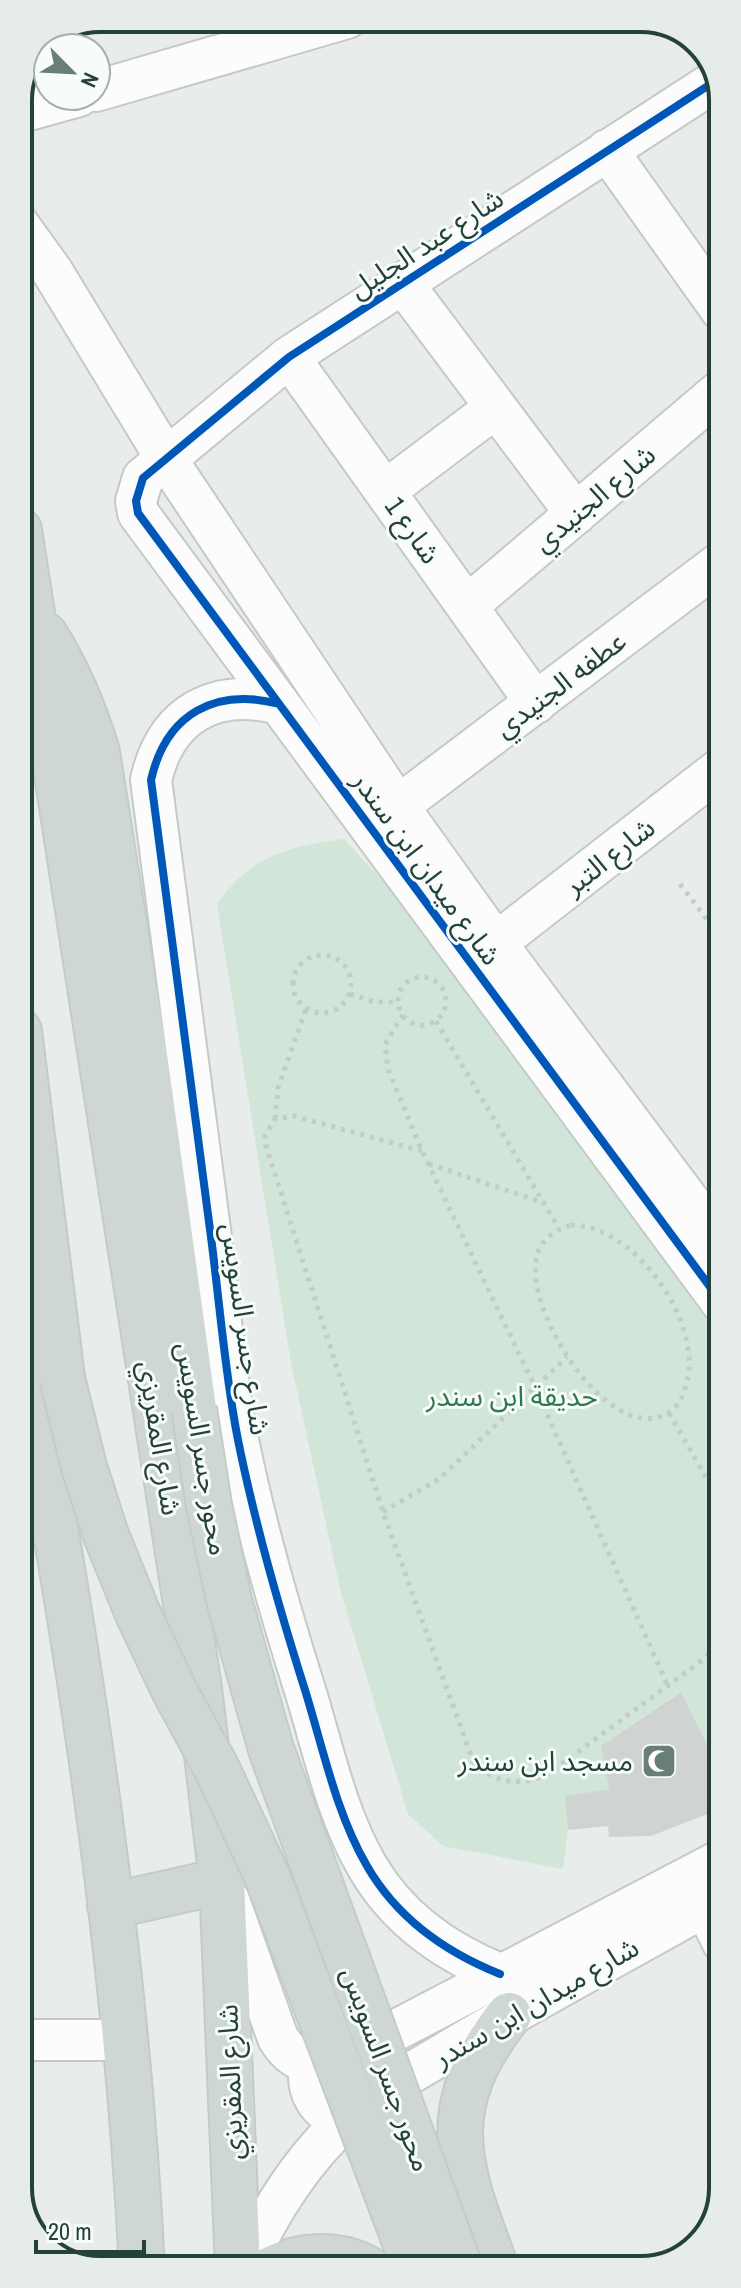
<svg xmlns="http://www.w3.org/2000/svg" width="741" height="2288" font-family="'Archivo Narrow','Noto Sans Arabic',sans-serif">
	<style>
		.green { fill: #d1e6d8 }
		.building { fill: #cfd4d2 }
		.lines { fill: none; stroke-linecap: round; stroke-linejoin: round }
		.minor-casing { stroke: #c5cac8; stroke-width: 44 }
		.major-casing { stroke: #c3ccc9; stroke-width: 48 }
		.path { stroke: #c3ccca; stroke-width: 5; stroke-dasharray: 4 6; stroke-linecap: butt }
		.minor { stroke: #fcfcfc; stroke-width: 40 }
		.major { stroke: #cfd7d5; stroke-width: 44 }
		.major-bridge-casing { stroke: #c3ccc9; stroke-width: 48; stroke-linecap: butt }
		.major-bridge { stroke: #cfd7d5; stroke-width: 44 }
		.cycleway-casing { stroke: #f7fbf9; stroke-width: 13 }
		.cycleway { stroke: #0057b8; stroke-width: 8 }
		.labels { text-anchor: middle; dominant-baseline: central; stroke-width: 6; stroke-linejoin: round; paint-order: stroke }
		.street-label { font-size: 28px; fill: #24423a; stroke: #f7fbf9 }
		.park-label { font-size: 28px; fill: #2d7a4b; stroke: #f7fbf9 }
		.poi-label { font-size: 28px; fill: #24423a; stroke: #f7fbf9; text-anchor: end }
		.rim { fill: none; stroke: #24423a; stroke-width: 4 }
	</style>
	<rect width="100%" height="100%" fill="#e8edeb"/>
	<!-- green -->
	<path class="green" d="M344,839l82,89 296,395v452l-42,-83 -79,54 8,43 -43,7 2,34 -5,39 -120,-23 -35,-32 -67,-221 -50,-230 -74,-459c33,-48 72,-58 127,-65z"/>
	<!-- building -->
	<path class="building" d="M681,1692l41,83 1,33 -72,28 -42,1 -1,-11 -40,4 -3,-34 44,-7 -8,-43z"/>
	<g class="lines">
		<!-- minor casing -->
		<g class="minor-casing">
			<path id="minor" d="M720,78l-431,279 -146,121 -7,23 2,12 584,790
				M96,91l251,-73
				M18,113l61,-17
				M607,150l114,160
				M18,224l34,47 115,189 231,346 98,137 226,302
				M404,285l172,229
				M289,357l247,346
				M385,491l110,-83
				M467,606l254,-216
				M279,704c-64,-17 -113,10 -128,76 19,147 39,295 58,442 10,71 15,148 29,218 17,84 41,168 67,250 18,58 31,123 62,176 30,52 78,86 133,108
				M398,806l323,-244
				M496,943l225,-175
				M229,1900l49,138c14,23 33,30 59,23l386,-202
				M705,1907l18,36
				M20,2040h105
				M310,2064c-5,28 8,48 34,57
				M243,2269c25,-55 57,-108 103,-149 35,-32 76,-53 116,-77 86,-51 174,-97 261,-147"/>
		</g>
		<!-- major casing -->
		<g class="major-casing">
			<path id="major" d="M19,530l180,1158 23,193 16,388
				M45,635c24,38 39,74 52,117l51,325 46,332
				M19,1031l43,347
				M20,1332c58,310 107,623 122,938
				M110,1906l112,-25
				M496,2268c-38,-102 -62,-158 13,-253
				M271,2269c30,-15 68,-17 97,0"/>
		</g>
		<!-- path -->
		<path class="path" d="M680,884l41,54
			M293 984a29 29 0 1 1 58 0a29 29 0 1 1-58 0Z
			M398 1001a24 24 0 1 1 48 0a24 24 0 1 1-48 0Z
			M350,994l24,8h25
			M403,1015l-18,29 3,25 34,82 113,236 132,297
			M436,1021l123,208
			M275,1119l3,-31 28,-79
			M422,1151l-128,-35 -19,3 -10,17 1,10 117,366 90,249c21,23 48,26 75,13l156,-115 18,-20
			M429,1164l112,38
			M571,1225c64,0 134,99 115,160 -3,12 -8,23 -20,29 -59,31 -144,-107 -129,-158 4,-17 18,-26 34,-31z
			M669,1413l53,92
			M383,1512l56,-33 128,-122"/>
		<!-- minor -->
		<use href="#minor" class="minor"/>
		<!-- major -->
		<use href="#major" class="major"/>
		<!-- major-bridge casing -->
		<g class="major-bridge-casing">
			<path id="major-bridge" d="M62,1378l22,89 22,68 32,79 37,78 41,75 51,109 148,392
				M194,1409l15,96 20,95 42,149 189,519"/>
		</g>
		<!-- major-bridge -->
		<use href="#major-bridge" class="major-bridge"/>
		<!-- cycleway casing -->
		<g class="cycleway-casing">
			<path id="cycleway" d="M720,78l-431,279 -146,121 -7,23 2,12 584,790
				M279,704c-64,-17 -113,10 -128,76 19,147 39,295 58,442 10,71 15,148 29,218 17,84 41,168 67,250 18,58 31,123 62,176 30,52 78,86 133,108"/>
		</g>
		<!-- cycleway -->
		<use href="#cycleway" class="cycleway"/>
	</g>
	<!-- icons -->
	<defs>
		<g id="mosque-square" transform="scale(1.8)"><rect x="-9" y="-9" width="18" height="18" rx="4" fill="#697e78" stroke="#f7fbf9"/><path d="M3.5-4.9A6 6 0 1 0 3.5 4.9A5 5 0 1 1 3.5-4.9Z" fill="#fff"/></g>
	</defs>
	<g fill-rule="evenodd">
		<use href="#mosque-square" x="659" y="1761"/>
	</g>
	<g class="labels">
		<!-- street labels -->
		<g class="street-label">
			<text transform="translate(426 243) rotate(-33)">شارع عبد الجليل</text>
			<text transform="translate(594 498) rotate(-40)">شارع الجنيدي</text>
			<text transform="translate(413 530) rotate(55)">شارع 1</text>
			<text transform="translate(560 684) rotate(-37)">عطفه الجنيدي</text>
			<text transform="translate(609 856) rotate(-38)">شارع التبر</text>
			<text transform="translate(427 868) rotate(54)">شارع ميدان ابن سندر</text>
			<text transform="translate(246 1329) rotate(82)">شارع جسر السويس</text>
			<text transform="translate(160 1438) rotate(81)">شارع المقريزي</text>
			<text transform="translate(203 1449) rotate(81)">محور جسر السويس</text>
			<text transform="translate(536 2002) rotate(-30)">شارع ميدان ابن سندر</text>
			<text transform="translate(387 2069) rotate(70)">محور جسر السويس</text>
			<text transform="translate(230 2082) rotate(-92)">شارع المقريزي</text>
		</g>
		<!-- park labels -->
		<g class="park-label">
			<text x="512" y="1396">حديقة ابن سندر</text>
		</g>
		<!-- poi labels -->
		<g class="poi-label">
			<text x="633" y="1761">مسجد ابن سندر</text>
		</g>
	</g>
	<!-- crop -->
	<path d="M0 0H741V2288H0ZM100 32H641A68 68 0 0 1 709 100V2188A68 68 0 0 1 641 2256H100A68 68 0 0 1 32 2188V100A68 68 0 0 1 100 32Z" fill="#e6ecea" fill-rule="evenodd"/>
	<path class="rim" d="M100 32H641A68 68 0 0 1 709 100V2188A68 68 0 0 1 641 2256H100A68 68 0 0 1 32 2188V100A68 68 0 0 1 100 32Z"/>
	<!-- north arrow -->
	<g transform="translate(72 72) rotate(114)"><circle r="38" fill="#f7fbf9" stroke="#a3b1ad" stroke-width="2"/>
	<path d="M0-6L14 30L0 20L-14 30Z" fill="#697e78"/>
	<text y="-12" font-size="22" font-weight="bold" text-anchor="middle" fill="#24423a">N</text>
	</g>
	<!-- scale -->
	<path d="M36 2240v12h108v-12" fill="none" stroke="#24423a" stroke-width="4"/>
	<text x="48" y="2240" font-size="24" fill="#24423a" stroke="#f7fbf9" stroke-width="6" paint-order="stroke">20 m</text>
</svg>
